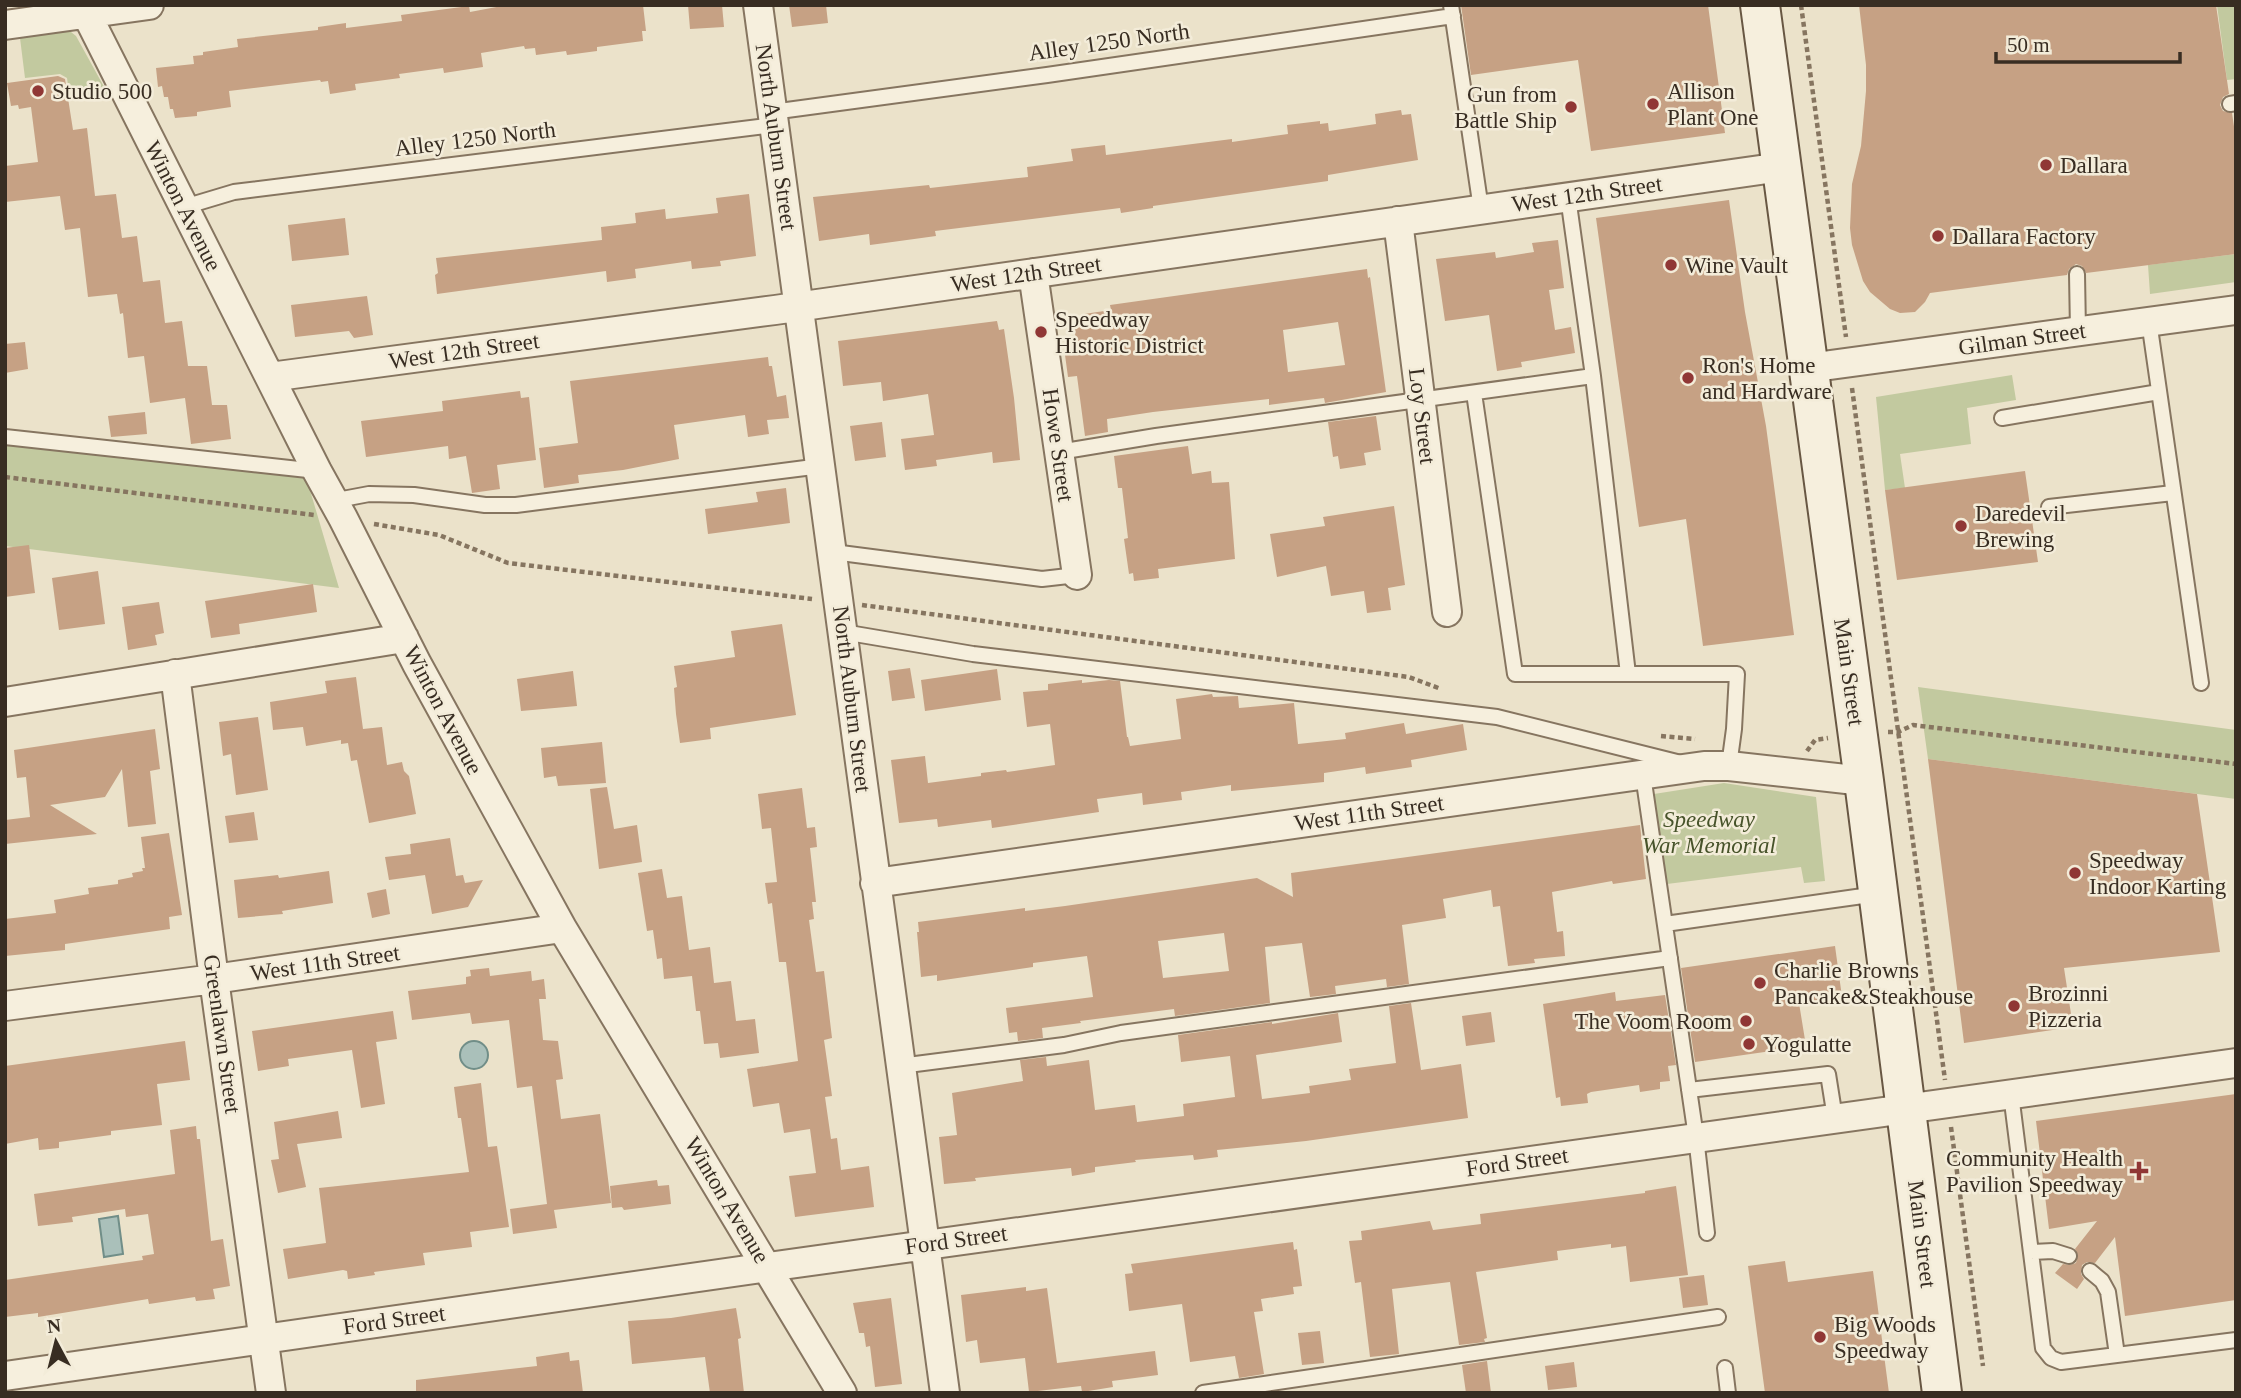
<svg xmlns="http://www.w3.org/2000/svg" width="2241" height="1398" font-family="Georgia,serif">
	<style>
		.green { fill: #c2c99f }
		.water { fill: #aac0ba; stroke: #718e88; stroke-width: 2 }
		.building { fill: #c6a184; fill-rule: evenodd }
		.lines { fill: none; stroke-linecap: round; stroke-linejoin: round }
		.lane-casing { stroke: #867560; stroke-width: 18 }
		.street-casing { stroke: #867560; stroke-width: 32 }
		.secondary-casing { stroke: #685743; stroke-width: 42 }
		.path { stroke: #867560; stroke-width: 4.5; stroke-dasharray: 5 3.5; stroke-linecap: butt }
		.lane { stroke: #f6efdd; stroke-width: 14 }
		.street { stroke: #f6efdd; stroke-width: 28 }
		.secondary { stroke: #f6efdd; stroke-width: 38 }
		.poi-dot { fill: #903735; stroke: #f3ecd9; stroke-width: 2.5 }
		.labels { text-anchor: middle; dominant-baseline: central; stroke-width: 5; stroke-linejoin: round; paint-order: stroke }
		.street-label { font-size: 23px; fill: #382d22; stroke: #f3ecd9 }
		.poi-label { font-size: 23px; fill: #382d22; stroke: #f3ecd9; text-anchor: start }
		.park-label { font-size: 23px; font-style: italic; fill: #47532a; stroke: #f3ecd9 }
	</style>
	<rect width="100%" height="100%" fill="#ebe2ca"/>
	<!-- green -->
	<path class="green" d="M2217,5h19v74l-9,1z
		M58,32h13l5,4 32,58 -38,5 -3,-21 -7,-4 -35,4 -5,-40z
		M2236,254v28l-86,12 -2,-29z
		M2012,375l4,25 -49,8 4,36 -71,10 5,34 -20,2 -9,-93z
		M5,440l299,30 35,118 -334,-42z
		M1918,687l318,43v69l-308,-40z
		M1724,783l92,14 9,84 -21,2 -3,-16 -134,17 -13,-90z"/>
	<!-- water -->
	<path class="water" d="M460 1055a14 14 0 1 1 28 0a14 14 0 1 1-28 0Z
		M118,1216l5,38 -19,3 -5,-38z"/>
	<!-- building -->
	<path class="building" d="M507,5h136l3,26h-4l1,10 -46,6v4l-30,4 -1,-4 -30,4 -1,-7 -10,1 -1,-3 -43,7 2,14 -39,6 -1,-5 -44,6 1,4 -45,6 1,6 -26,4 -2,-13 -7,1 -1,-2 -91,11 2,16 -34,5v4l-22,2 -2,-9h-3l-2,-12h-4l-2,-11 -4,1 -2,-19 38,-4 -1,-8 10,-1v-3l35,-5 -1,-8 81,-9v-3l28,-4v5l56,-7 -1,-6 68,-9 1,6z
		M688,5h34l2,22 -34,2z
		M789,5h37l2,18 -36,4z
		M1461,5h247l17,128 -134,18 -13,-91 -107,15z
		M1859,5h357l13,89 -6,3 -3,8 3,6 9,2 4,27v114l-150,19 -4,-7 -6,-2 -7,5 -2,6 -137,18 -5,9 -10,10 -15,1 -10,-4 -20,-17 -7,-11 -11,-36 -2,-17 2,-44 9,-38 5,-55v-26z
		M58,76l7,3 8,51 14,-2 8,68 21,-2 6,44 15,-2 6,46 17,-2 5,43 17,-2 6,45h19l5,39h15l4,34 -40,5 -6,-46 -35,5 -6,-47 -16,2 -5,-45 -3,1 -3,-20 -29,3 -8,-69 -15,2 -5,-34 -55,6v-36l33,-4 -7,-55 -12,2 -1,-4 -7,1 -4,-23z
		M1401,110l1,5 9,-1 7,46 -90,15v6l-175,25v2l-32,5 -1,-5 -185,23 1,5 -51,7 -15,2 -1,-11 -50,7 -6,-44 116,-12 1,3 98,-11 -1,-10 46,-6 -2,-12 34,-4 1,10 126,-16v3l56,-8 -1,-9 33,-4v3l8,-1 1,8 47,-7 -1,-10z
		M749,194l7,62 -36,5 1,5 -29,3 -1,-8 -56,8 1,9 -29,4 -1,-11 -169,23 -2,-19 3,-2 -2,-15 166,-18 -1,-13 35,-4 -1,-10 30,-4 1,10 52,-6 -2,-15z
		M1729,200l16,112 21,114 28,209 -91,11 -17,-127 -47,8 -43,-309z
		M345,218l4,37 -57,6 -4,-36z
		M1558,240l6,48 -15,2 6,40 16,-3 4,26 -54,9 1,5 -25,4 -8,-56 -44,6 -9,-62 59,-7 1,6 38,-6 -2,-9z
		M1367,269l1,9 2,-1 16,115 -61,11 -1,-5 -55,7v-6l-116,13 -46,7 1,13 -23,4 -8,-60 -9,1 -3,-22 13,-1 -5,-34 10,-1 1,-5 27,-4 -1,-5zM1338,322l7,43 -57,7 -5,-42z
		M367,296l6,39 -19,3 -5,-7 -54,6 -4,-32z
		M997,321l2,9 5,-1 10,69 6,62 -27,3 -1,-11 -56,8 1,6 -32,4 -4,-31 33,-4 -6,-41 -45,7 -2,-19 -38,4 -5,-45z
		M25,342l3,27 -23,4v-29z
		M768,357l1,9h3l5,31 9,-2 3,23 -22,2 2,14 -21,3 -3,-22 -71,10 5,34 -56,11 -45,5 1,8 -35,5 -5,-40 39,-5 -8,-62z
		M520,391l1,7 8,-1 7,63 -39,5 3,24 -28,4 -6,-37 -17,3 -1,-13 -82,11 -5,-36 82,-10 -1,-10z
		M145,412l2,22 -36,3 -3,-21z
		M1376,416l5,34 -17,3 2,12 -26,4 -2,-13 -5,1 -5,-35z
		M882,422l4,35 -31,4 -5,-35z
		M1188,446l4,28 19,-3 1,12 17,-1 6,77 -77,10 1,9 -25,3 -1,-8 -4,1 -5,-35 4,-1 -6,-50h-4l-4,-32z
		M2025,471l13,91 -141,18 -12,-90z
		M786,488l4,35 -82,11 -3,-25 53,-7 -2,-10z
		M1394,506l11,79 -17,3 3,22 -24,3 -3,-22 -33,5 -5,-30 -49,11 -7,-43 55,-8 -2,-9z
		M29,545l6,48 -30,4v-49z
		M98,571l7,53 -46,6 -7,-52z
		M313,584l4,28 -78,12 1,10 -29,4 -6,-37z
		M159,602l5,31 -9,2 2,10 -29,5 -6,-43z
		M782,624l14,91 -86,13 1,11 -31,4 -4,-29 -2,-26 3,-1 -3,-21 61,-9 -4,-26z
		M910,668l5,30 -23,3 -4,-30z
		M997,669l4,31 -76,11 -4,-31z
		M573,671l4,35 -56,5 -4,-32z
		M356,677l7,52 19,-2 5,38 15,-3 2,9 5,5 7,38 -47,9 -12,-63 -6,1 -3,-18 -7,1v-4l-35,6 -3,-19 -30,3 -3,-28 57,-9 -2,-12z
		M1082,680v3l27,-3 11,1 7,56h1l2,9 51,-7 -5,-40 36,-5 1,3 25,-1 1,12 55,-5 4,41 48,-5 -1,-6 59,-10 2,11 57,-10 4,26 -56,10 1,7 -46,7 -1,-7 -41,6v9l-93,9v-6l-50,7 1,8 -39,5 -1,-12 -45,6 2,13 -86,13 -21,3 -1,-8 -53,7 -1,-8 -38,4 -8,-63 34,-4 3,27 53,-7v-3l25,-3 1,2 48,-7 -5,-41 -23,3 -4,-35 25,-2v-6z
		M258,717l10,73 -32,5 -5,-41 -8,2 -4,-34z
		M155,729l5,40 -10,2 6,53 -28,3 -6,-58 -17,28 -55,8 47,29 -92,10v-24l25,-3 -4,-40 -9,1 -3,-28z
		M602,742l4,41 -48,3 -2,-10 -12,2 -3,-30z
		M1928,759l269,35 23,158 -156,16 9,59 -109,16z
		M607,787l7,42 23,-4 5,37 -43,7 -9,-80z
		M802,788l5,40 8,-1 2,20 -7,1 6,54h-4l2,17 -5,1 7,52 8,-1 8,67 -8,2 8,56 -7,1 6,42 6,-1 4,32 28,-4 5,41 -79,10 -6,-41 27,-3 -6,-44 -26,4 -5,-30 -26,4 -6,-38 51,-8 -12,-99h-7l-7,-59 -4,1 -3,-21 12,-1 -6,-54 -9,1 -4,-35z
		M254,812l4,28 -29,3 -4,-27z
		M1640,825l6,54 -33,5 -1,-3 -60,11 5,40 6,-1 2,25 -31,3 1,4 -27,3 -8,-60 -7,1 -2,-17 -48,9 3,19 -44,7 7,59 -22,3 -1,-8 -51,7 1,8 -26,3 -8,-54 -37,4 5,56 -95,13 -1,-7 -94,12 1,2 -39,5 1,10 -25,3 -1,-9 -8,1 -3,-25 87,-11 -6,-41 -54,7v4l-96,14v-6l-16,2 -4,-45h2l-1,-10 107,-14v3l40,-5 192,-28 36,19 -2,-24zM1224,933l5,38 -66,7 -5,-37z
		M169,833l13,82 -13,2 1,12 -105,15v6l-60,6v-37l51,-6 -2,-13 35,-6 -1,-6 30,-4v-4l15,-3 -1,-4 11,-2 -1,-3h3l-4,-31z
		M450,838l6,38 7,-1 2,8 18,-3 -15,27 -36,7 -7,-39 -36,5 -4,-23 26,-3 -1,-10z
		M662,869l5,29 15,-2 7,54 21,-3 4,36 17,-2 5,40 19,-2 4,34 -39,5 -2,-15 -14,1 -4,-33h-4l-4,-35 -28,3 -2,-21 -5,1 -4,-29 -6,1 -9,-58z
		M329,871l4,32 -51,8 1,3 -45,4 -4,-38 44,-5 1,3z
		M386,889l4,25 -18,4 -5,-25z
		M1835,946l7,51 -43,6 7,43 -111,16 -14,-94z
		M489,968l1,8 41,-5 1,10 12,-2 2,20h-7l4,41 15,1 5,38 -7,1 5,39 39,-5 11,89 -57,7 3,18 -44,6 -3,-25 37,-5 -15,-118 -15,2 -8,-68 -37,4 -2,-11 -58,7 -4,-29 58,-7v-7l5,-1 -1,-6z
		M1615,992l1,9 49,-6 11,70 -8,1 2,15 -10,1v7l-20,3 -1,-7 -48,7 -4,2 1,9 -27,3 -1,-9 -4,1 -13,-94z
		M1411,1003l10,67 40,-6 7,54 -162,23 -89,9 1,7 -24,3 -1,-5 -58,5 1,2 -41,5v5l-23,4 -1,-8 -96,10 1,3 -32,3 -5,-47 18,-2 -5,-42 71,-12 -3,-21 26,-3 1,9 42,-6 6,50 40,-5 2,17 47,-6 -1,-12 52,-7 -5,-41 -49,6 -3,-27 94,-13v2l66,-11 4,29 -86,13 6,44 48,-6 -1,-7 42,-6 -2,-11 47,-6 -7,-57z
		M393,1011l4,28 -21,3 9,62 -24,4 -9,-58 -64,9 1,7 -31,5 -6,-40z
		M1491,1012l4,30 -29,4 -4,-30z
		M185,1041l5,39 -33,4 5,41 -51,6v4l-52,7v6l-20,2 -1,-12 -33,6v-78z
		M481,1083l7,64 9,-1 12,81 -39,5 2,15 -49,6 2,12 -51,7 1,3 -27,4 -1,-8 -4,-1 -55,9 -5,-30 43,-6 -7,-55 150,-16 -8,-54h-3l-4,-31z
		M2236,1094v206l-111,16 -10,-79 -20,26 -8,-1 -5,3 -1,9 3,5 -7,10 -22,-16 8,-9 7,1 6,-2 2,-8 -3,-6 22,-28 -48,8 -13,-108z
		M338,1111l4,27 -45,6 9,43 -28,6 -7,-33 8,-1 -5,-37z
		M196,1126l1,13h3l11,102 12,-2 7,47 -17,3 2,10 -19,2 -1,-4 -46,7 -1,-5 -110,18v-4l-33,4v-37l138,-20 -1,-4 12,-2 -6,-40 -22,3 -1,-8 -53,8 1,5 -35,4 -4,-32 141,-20 -5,-44z
		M657,1180l1,6 11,-1 2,19 -47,6 -2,-3 -10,1 -2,-22z
		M1676,1186l12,89 -58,7 -4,-36 -15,2v-4l-54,7 1,9 -82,12 11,66 -3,1 1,3 -26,3 -9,-63 -58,7 7,65 -29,3 -9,-75 -6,1 -6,-42 13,-1 -1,-9 69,-10 3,9 48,-6 -1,-10 165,-21v-2z
		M1293,1242l1,8 3,-1 5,37 -9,1 1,7 -33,5 2,12 -9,1 10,62 -25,4 -4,-22 -45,6 -8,-58 -53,7 -4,-37 8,-1 -2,-9z
		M1785,1261l3,21 85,-11 16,122h-124l-17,-127z
		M1704,1275l4,30 -25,3 -4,-30z
		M1026,1287v4l21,-3 10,75 98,-12 3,24 -46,6 1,6 -31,5 -1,-6 -52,6 -4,-34 -45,5 -3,-23 -11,2 -5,-47z
		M891,1298l11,86 -27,3 -5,-41 -4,1 -2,-14h-5l-6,-30z
		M736,1308l5,30 -3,1 6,54h-34l-5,-36 -73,7 -4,-43 43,-3z
		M1320,1331l4,32 -22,2 -4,-32z
		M569,1352l1,9 9,-1 4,33h-167v-13l121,-14 -1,-9z
		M1487,1361l4,32h-25l-4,-28z
		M1574,1362l3,25 -29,3 -3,-24z"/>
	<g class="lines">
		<!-- lane casing -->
		<g class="lane-casing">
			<path id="lane" d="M1451,5l30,204
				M2230,104l6,-1
				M772,112l275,-37 406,-59
				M184,207l50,-15 540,-67
				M2077,274l1,57
				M2149,321l52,362
				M1593,376l35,298
				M1474,393l41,281h222l-3,55 -5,37
				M2002,418l157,-26
				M5,437l312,34
				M1059,452l97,-16 437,-60 -25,-179
				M332,501l37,-7 45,1 71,10h31l305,-39
				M2049,507l124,-14
				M833,552l209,27 35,-4
				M843,632l130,22 524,63 184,46
				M1643,775l53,362 11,96
				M1665,924l212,-30
				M900,1066l164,-21 57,-12 549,-75
				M1689,1090l139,-16 7,44
				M2011,1094l32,254 8,10 10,4 175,-22
				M2031,1252l22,-1 16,5
				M2090,1271l12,10 6,11 9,63
				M1725,1368l3,25
				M1203,1393l515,-76"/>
		</g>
		<!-- street casing -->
		<g class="street-casing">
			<path id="street" d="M82,5l235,466 26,47 74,146 145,264 280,465
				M758,5l187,1388
				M5,25l144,-20
				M1398,221l49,391
				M1033,273l44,302
				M1808,368l428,-58
				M270,377l505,-67 1006,-143
				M175,674l39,305 57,414
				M5,702l399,-64
				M875,883l829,-117h25l135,15
				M5,1006l209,-27 348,-51
				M5,1376l763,-109 1468,-204"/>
		</g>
		<!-- secondary casing -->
		<g class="secondary-casing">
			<path id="secondary" d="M1760,5l104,776 78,612"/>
		</g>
		<!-- path -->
		<path class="path" d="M1801,5l45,332
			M1852,388l93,692
			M5,477l309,38
			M374,524l65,11 69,28 304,36
			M862,605l547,72 32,12
			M1888,732h10l15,-7 323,39
			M1661,736l34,3
			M1807,751l8,-11 13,-2
			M1951,1127l32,239"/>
		<!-- lane -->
		<use href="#lane" class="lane"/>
		<!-- street -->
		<use href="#street" class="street"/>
		<!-- secondary -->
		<use href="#secondary" class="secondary"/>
	</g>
	<!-- markers -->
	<g class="poi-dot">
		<circle cx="38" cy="91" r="7"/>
		<circle cx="1653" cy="104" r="7"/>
		<circle cx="1571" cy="107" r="7"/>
		<circle cx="2046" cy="165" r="7"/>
		<circle cx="1938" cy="236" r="7"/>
		<circle cx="1671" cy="265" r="7"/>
		<circle cx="1041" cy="332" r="7"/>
		<circle cx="1688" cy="378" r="7"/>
		<circle cx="1961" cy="526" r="7"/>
		<circle cx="2075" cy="873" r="7"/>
		<circle cx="1760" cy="983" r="7"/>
		<circle cx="2014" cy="1006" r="7"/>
		<circle cx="1746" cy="1021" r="7"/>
		<circle cx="1749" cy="1044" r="7"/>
		<path d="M2135.5 1160.5h7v7h7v7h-7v7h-7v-7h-7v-7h7z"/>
		<circle cx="1820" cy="1337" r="7"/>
	</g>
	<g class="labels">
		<!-- street labels -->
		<g class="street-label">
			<text transform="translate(1109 42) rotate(-8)">Alley 1250 North</text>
			<text transform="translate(776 137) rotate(82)">North Auburn Street</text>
			<text transform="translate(475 139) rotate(-7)">Alley 1250 North</text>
			<text transform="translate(1587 194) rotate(-8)">West 12th Street</text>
			<text transform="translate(183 206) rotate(63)">Winton Avenue</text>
			<text transform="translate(1026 274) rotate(-8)">West 12th Street</text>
			<text transform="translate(2022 339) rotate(-8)">Gilman Street</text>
			<text transform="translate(464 351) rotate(-8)">West 12th Street</text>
			<text transform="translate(1422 416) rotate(83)">Loy Street</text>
			<text transform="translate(1058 445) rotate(82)">Howe Street</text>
			<text transform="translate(1849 672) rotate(82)">Main Street</text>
			<text transform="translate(852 699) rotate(83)">North Auburn Street</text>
			<text transform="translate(443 710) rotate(62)">Winton Avenue</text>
			<text transform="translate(1369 813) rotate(-8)">West 11th Street</text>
			<text transform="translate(325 963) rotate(-8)">West 11th Street</text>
			<text transform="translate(222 1034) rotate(82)">Greenlawn Street</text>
			<text transform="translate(1517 1162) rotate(-8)">Ford Street</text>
			<text transform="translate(727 1200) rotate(59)">Winton Avenue</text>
			<text transform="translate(1922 1234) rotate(83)">Main Street</text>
			<text transform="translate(956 1240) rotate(-8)">Ford Street</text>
			<text transform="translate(394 1320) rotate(-8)">Ford Street</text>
		</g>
		<!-- poi labels -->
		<g class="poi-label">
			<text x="52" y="91">Studio 500</text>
			<text x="1667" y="91">Allison<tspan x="1667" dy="26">Plant One</tspan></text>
			<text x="1557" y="94" text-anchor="end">Gun from<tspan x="1557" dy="26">Battle Ship</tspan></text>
			<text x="2060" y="165">Dallara</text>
			<text x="1952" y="236">Dallara Factory</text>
			<text x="1685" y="265">Wine Vault</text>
			<text x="1055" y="319">Speedway<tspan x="1055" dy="26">Historic District</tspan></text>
			<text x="1702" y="365">Ron's Home<tspan x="1702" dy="26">and Hardware</tspan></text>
			<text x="1975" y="513">Daredevil<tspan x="1975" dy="26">Brewing</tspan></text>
			<text x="2089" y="860">Speedway<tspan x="2089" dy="26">Indoor Karting</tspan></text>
			<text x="1774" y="970">Charlie Browns<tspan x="1774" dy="26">Pancake&amp;Steakhouse</tspan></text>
			<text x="2028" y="993">Brozinni<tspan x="2028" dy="26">Pizzeria</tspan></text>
			<text x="1732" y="1021" text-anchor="end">The Voom Room</text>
			<text x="1763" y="1044">Yogulatte</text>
			<text x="2123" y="1158" text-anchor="end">Community Health<tspan x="2123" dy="26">Pavilion Speedway</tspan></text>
			<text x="1834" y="1324">Big Woods<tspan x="1834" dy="26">Speedway</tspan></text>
		</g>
		<!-- park labels -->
		<g class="park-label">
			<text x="1709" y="819">Speedway<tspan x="1709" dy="26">War Memorial</tspan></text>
		</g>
	</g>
	<!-- border -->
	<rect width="2241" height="1398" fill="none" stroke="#382d22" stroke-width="14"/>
	<!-- north arrow -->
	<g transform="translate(56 1342) rotate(353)" stroke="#f3ecd9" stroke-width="5" paint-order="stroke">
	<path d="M0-5L12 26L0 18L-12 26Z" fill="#382d22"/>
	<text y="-10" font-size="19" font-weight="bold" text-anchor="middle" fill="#382d22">N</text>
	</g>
	<!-- scale -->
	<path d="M1996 52v10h184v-10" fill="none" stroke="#382d22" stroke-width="3.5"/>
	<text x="2007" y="52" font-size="21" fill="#382d22" stroke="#f3ecd9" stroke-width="5" paint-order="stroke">50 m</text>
</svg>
